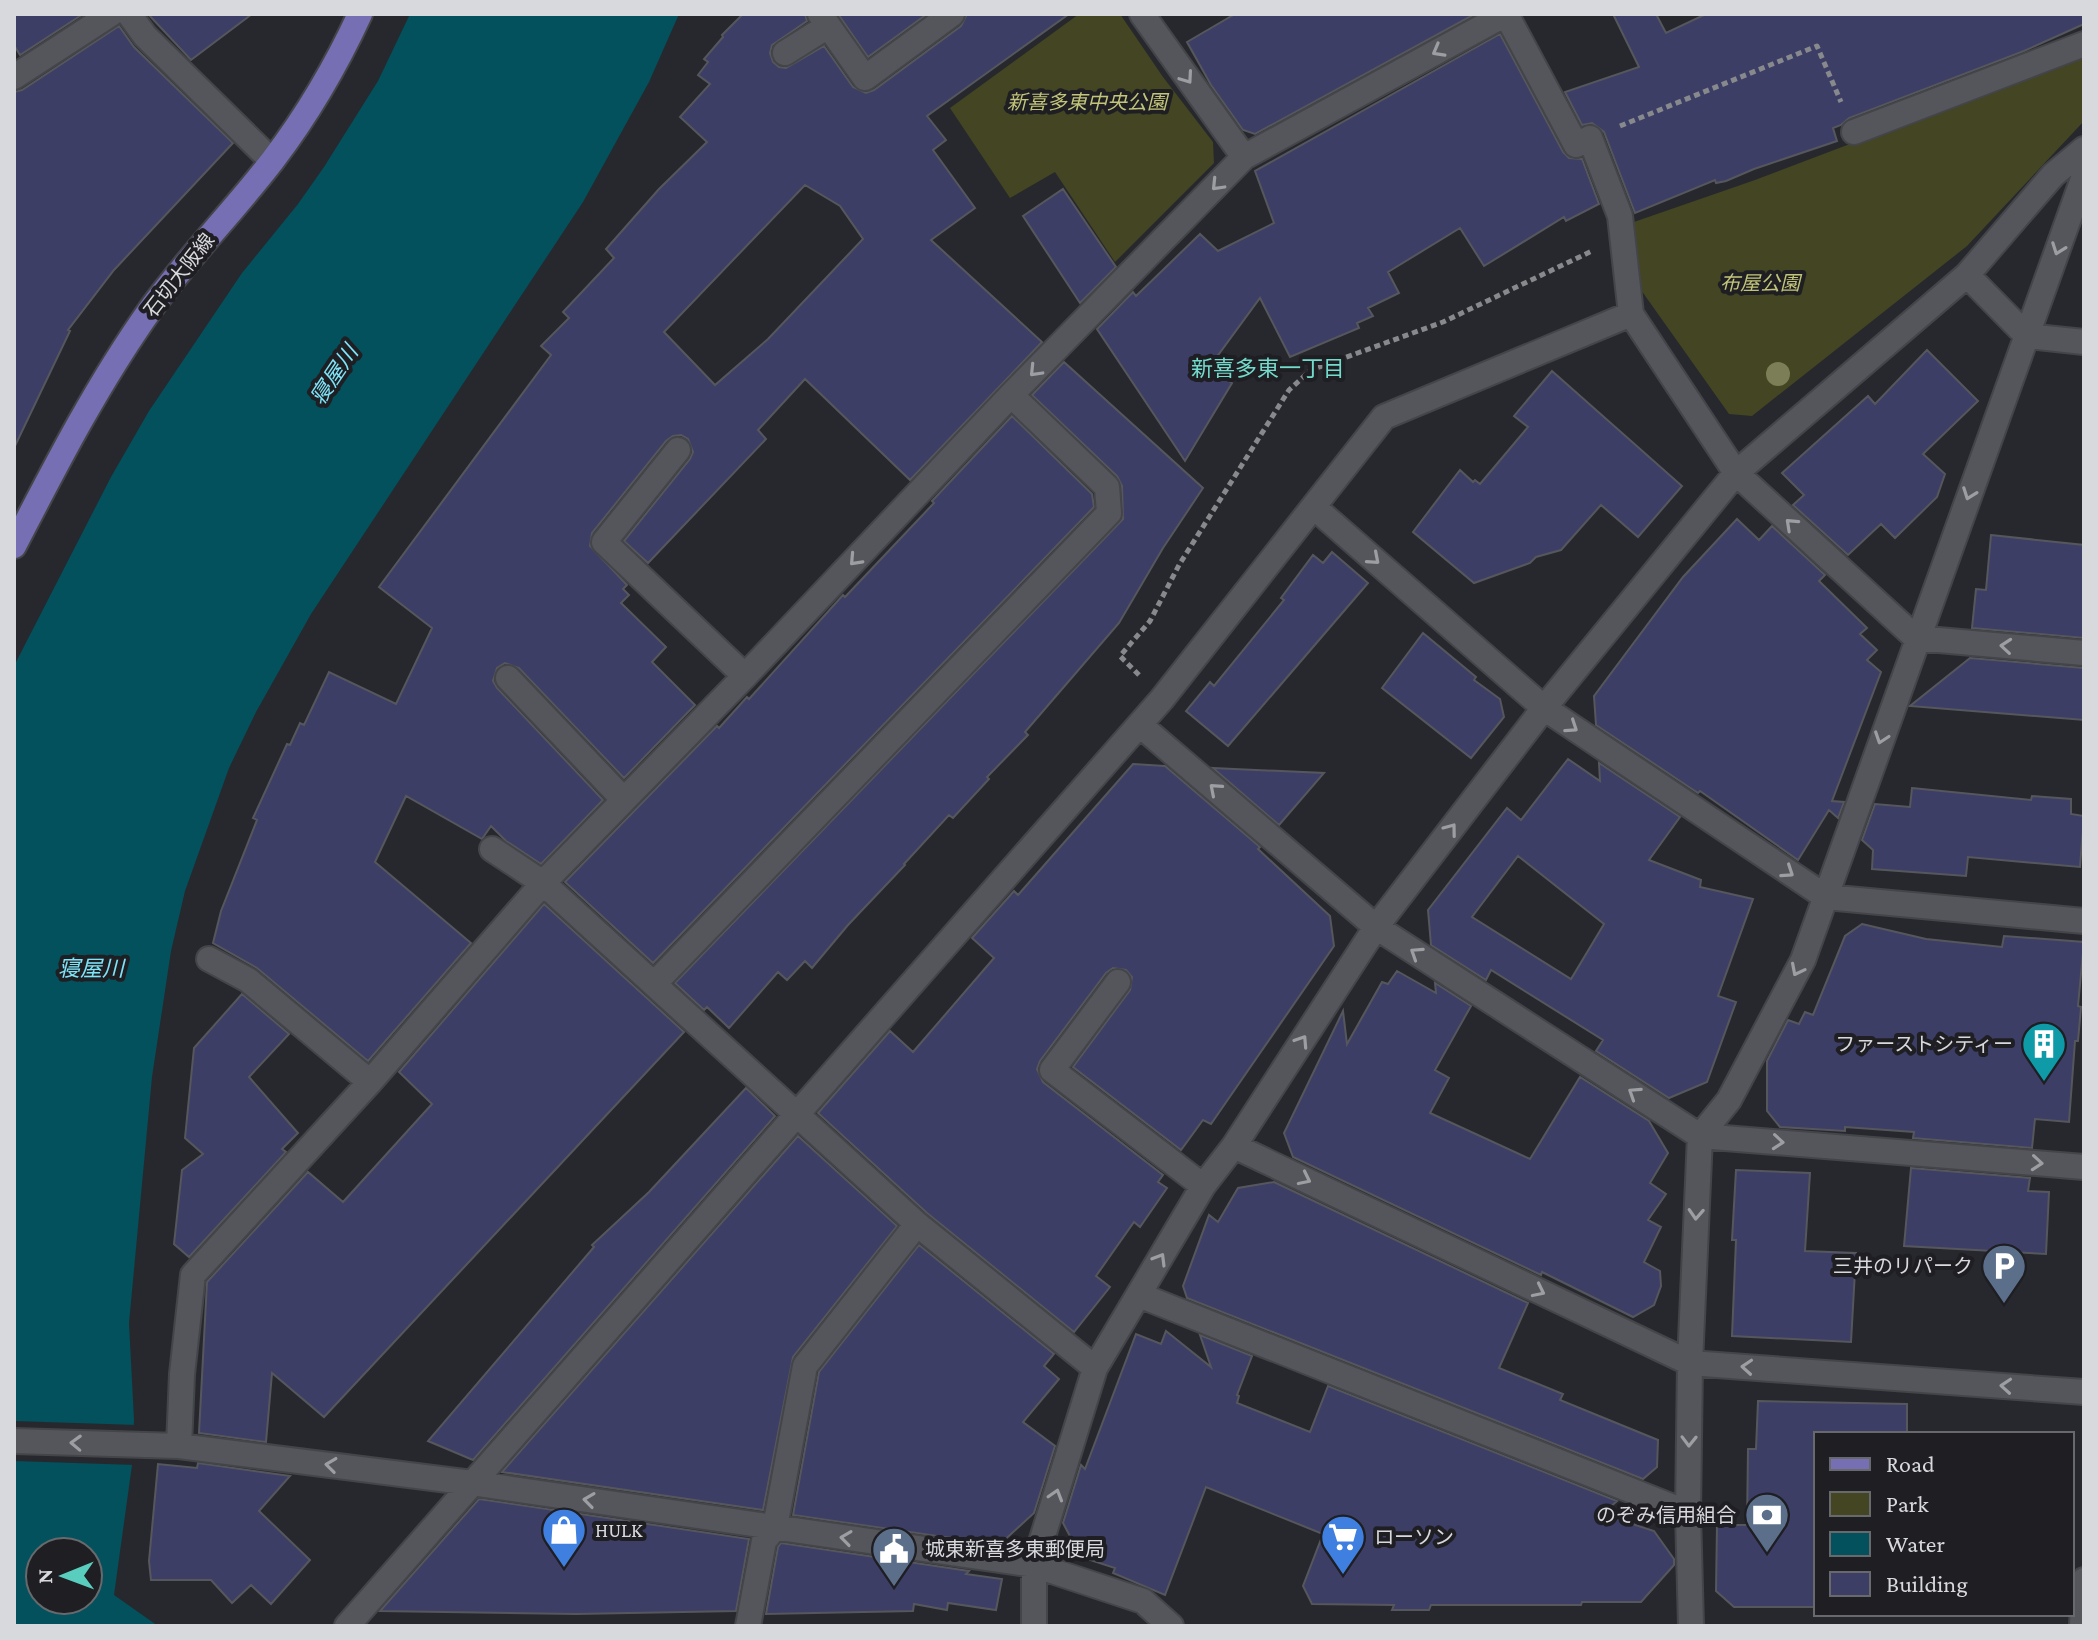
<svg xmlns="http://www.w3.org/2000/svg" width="2098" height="1640" font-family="'Crimson Pro','Noto Sans JP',serif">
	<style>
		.green { fill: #444522 }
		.water { fill: #02515d; fill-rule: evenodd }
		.pier { fill: #27282d }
		.building { fill: #3c3e66; stroke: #56575d; stroke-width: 2; fill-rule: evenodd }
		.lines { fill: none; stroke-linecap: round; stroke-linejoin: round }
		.minor-casing { stroke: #444549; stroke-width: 28 }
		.major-casing { stroke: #444549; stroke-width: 28 }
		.path { stroke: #88898d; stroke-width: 5; stroke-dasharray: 6 4; stroke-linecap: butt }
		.minor { stroke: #55565c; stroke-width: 24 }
		.major { stroke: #766fb4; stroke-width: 24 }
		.tree { fill: #7c7e57 }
		.oneway { stroke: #9d9ea2 }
		.labels { text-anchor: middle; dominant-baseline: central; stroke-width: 8; stroke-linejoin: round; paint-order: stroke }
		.park-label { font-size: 20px; font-style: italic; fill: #c2c579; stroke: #1e1e23 }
		.street-label { font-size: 20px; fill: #d8d9dc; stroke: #1e1e23 }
		.poi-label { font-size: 20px; fill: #d8d9dc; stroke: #1e1e23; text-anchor: end }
		.neighbourhood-label { font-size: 22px; fill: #73dbcb; stroke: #1e1e23 }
		.water-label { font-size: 22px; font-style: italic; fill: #7ee4f8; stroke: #1e1e23 }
	</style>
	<rect width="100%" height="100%" fill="#27282d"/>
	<!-- green -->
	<path class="green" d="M1079,14h41l43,63 50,65 1,21 -99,99 -60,-90 -45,26 -60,-90z
		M2084,55v66l-117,125 -215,170 -23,-2 -88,-124 -10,-67 124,-43z"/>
	<!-- water -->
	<path class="water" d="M410,14h269l-30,68 -66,120 -272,412 -55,98 -27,56 -44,123 -14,60 -19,126 -23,246 5,97 -2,45 -18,130 44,31h-144v-960l97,-189 38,-66 93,-138 56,-69 26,-37 54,-86zM40,1552h48v48h-48z"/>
	<!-- pier -->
	<path class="pier" d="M14,1421l123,4 -1,40 -122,-4z"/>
	<!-- building -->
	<path class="building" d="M14,14h69l-63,41 -6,-10z
		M148,14h104l-61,46z
		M743,14h62l2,7 -35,24 -2,8 3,9 6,5 7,1 38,-22 29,41 13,6 8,-3 87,-64 6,-12h102l-142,102 19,24 -13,10 42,58 -44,32 111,102 -132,138 -105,-101 -47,51 8,9 -118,124 -24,-22 66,-82 3,-7 -5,-13 -7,-4 -8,1 -7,5 -74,92 -2,13 37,39 -4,4 6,6 -8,8 45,44 -14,15 43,43 -71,73 -105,-110 -14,-5 -8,5 -4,13 4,7 106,112 -62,64 -35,-23 -15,-15 -9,13 -76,-43 -31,66 96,81 -103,118 -111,-93 -44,-25 8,-32 36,-91 -4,-2 34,-74 3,1 10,-22 4,2 25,-53 67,32 36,-76 -53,-41 172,-232 -10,-9 28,-28 -6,-6 51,-54 -8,-9 53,-60 48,-47 -27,-25 30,-33 -12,-9 10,-13 -4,-3 19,-22 -1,-2zM805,185l35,21 23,33 -95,100 -53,46 -51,-53z
		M838,14h89l-59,43z
		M1235,14h240l-220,120 -12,-4 -32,-45 -24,-43z
		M1613,14h43l10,19 40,-19h378v10l-60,27 -175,67 -8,7 -8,3 4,13 -83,28 -28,12 -10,2 -1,-3 -80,33 -31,-81 -12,-9 -10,2 -17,-33 74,-25z
		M119,26l15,21 99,96 -119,127 -46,60 2,1 -56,117v-356l8,-2z
		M1500,34l63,118 6,6 13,1 17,45 -33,17 -2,-4 -80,49 -24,-38 -72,44 11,21 -31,15 5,8 -16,7 2,5 -69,29 -30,-59 -52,71 24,14 -47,78 -88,-132 36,-37 3,4 64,-62 18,17 56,-28 -19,-52z
		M1063,189l53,78 -36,36 -57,-87z
		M1927,350l51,51 -55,53 22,20 -8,23 -42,41 -14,-14 -33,31 -55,-50 11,-10 -22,-22 86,-77 7,8z
		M1064,362l139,126 -40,60 -44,75 -94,109 3,3 -41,42 2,2 -36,39 -4,-3 -45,49 1,1 -57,60 -36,43 -7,-7 -18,19 -9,-8 -49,56 -22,-21 -3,3 -29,-27 448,-464 -1,-33 -5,-10 -85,-81z
		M1552,371l130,115 -44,51 -37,-32 -40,45 -25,7 -6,6 -56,20 -61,-51 47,-62 13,12 2,-2 5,4 48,-57 -14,-11z
		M1012,416l80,78 2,13 -441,456 -88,-81 152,-156 2,2 28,-31 2,2 94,-104 2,2 89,-94 -2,-2z
		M1737,519l22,21 13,-14 53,49 -6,6 48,47 -7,6 17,16 -10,10 14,12 -49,129 12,1 -6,16 -9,-8 -31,50 -98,-69 -2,2 -102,-68 -2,-29 89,-119z
		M1991,535l93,10v93l-112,-10 4,-39 10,1z
		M1332,552l36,31 -140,163 -42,-35 24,-29 4,4 70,-86 -3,-2 32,-43 10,8z
		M1423,633l53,44 -2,3 26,19 4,18 -33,41 -89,-70z
		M1970,658l114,10v52l-174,-14z
		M1568,759l32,22 -1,-18 81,54 -31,43 52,20 -1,7 53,12 -35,97 18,6 -29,80 -38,16 -73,-47 7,-11 -112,-70 -5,10 -55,-35 -3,-35 79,-102 14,12zM1518,856l86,68 -33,55 -99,-62z
		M1133,764l32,2 95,81 -2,2 72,67 4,30 -123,178 -8,-4 -22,30 -108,-83 57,-77 2,-13 -6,-7 -13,-2 -7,5 -66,88 -3,8 6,13 120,93 -5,7 9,6 -27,39 -6,-5 -38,54 14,11 -36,45 -147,-119 -109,-100 72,-82 23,21 81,-94 -22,-20 42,-47 4,4z
		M1213,768l111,5 -45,52z
		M1912,788l119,12 1,-4 39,3v15l13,2 -4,51 -112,-10 -2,19 -94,-7 1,-19 -11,-10 13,-36 35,3z
		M544,904l140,128 -360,385 -52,-44 -6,69 -67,-9 8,-151 101,-110 35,30 89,-98 -33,-32z
		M1862,924l64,15 76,8 2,-11 80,6 -6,64 3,1 -3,34h-3l-6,81 -34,-3 -3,29 -119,-10 1,-6 -69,-5v4l-65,-4 -13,-16v-50l21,-41 11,4 6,-12 8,3 32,-79z
		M1397,971l39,22 -1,-10 36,23 -36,64 14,8 -19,35 100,46 50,-82 69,44 19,32 -18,30 16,11 -18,26 13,7 -17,35 16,9 1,15 -7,19 -21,12 -91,-45 -1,3 -248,-118 -9,-24 59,-122 4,33 35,-62 6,2z
		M242,994l47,40 -40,43 49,56 -16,16 4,3 -97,105 -15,-13 8,-74 21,-16 -18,-16 9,-90z
		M746,1088l29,28 -302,344 -45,-19 166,-194 -2,-2 57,-53z
		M798,1136l99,90 -104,131 -30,153 -261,-38z
		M1911,1168l119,10 -2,13 21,1 -3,62 -142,-8z
		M1736,1170l74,3 -5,78 51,2 -5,89 -119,-6 4,-96h-4z
		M1274,1182l254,121 -29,65 64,26 -3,6 98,40 -1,27 -14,12 -456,-181 -4,-12 26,-71 9,7 20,-34z
		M919,1245l135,109 -10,12 15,13 -36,43 32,24 -21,67 -35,32 -206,-30 26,-143z
		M1166,1331l45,36 -11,-32 52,21 -15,39 2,1 -2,7 73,29 18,-46 289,115 -15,13 52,17 20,28v6l-33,37h-59l-1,3h-150l-2,5h-37l2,-5 -82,-1 -9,-18 20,-52 -117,-47 -41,108 -52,-22 2,-5 -34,-11 -18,-34 18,-58 4,4 51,-135 25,10z
		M1758,1401l149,3v30h-91v173h-82l-18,-16 1,-66h30l1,-76h8z
		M198,1463l92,13 -31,35 51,49 -39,44 -20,-19 -19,18 -21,-23h-60l-2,-19 9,-97 39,4z
		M479,1499l270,40 -13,72 -160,3 -196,-3z
		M781,1543l188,28 -3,3 36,5 -6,31 -48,-7 -1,7 -33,-6 -1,7 -147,3 12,-67z"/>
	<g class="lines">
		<!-- minor casing -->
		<g class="minor-casing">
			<path id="minor" d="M129,14l16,22 127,125
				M820,14l45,64 87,-64
				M1142,14l102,143
				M1506,14l70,131 14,-7 30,78 11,98 105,159 180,165 168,15
				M785,53l43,-27
				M14,77l97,-63
				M1854,132l230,-88
				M1967,275l60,61 57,6
				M678,450l-74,92 141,134
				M1315,508l229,200 282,189 258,24
				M508,678l116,122
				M1140,725l236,202 324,209 384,31
				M492,849l51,34 374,341 178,144
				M209,959l39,21 122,102
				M1118,982l-66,88 151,116
				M655,983l454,-470 -2,-26 -96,-92
				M1234,1146l456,217 394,29
				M1139,1295l549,218
				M14,1441l165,5 293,37 562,82 109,36 28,25
				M179,1446l3,-72 11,-99 177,-193 173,-199 202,-207 266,-281 233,-238 262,-143
				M347,1626l815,-927 222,-282 247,-103
				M748,1626l16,-85 11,-14 30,-161 112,-142
				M1034,1626v-61l61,-197 108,-182 31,-40 142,-219 168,-219 192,-235 231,-198 86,-100 31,-26
				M1691,1626l-3,-113 2,-150 10,-227 29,-36 74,-140 281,-784
				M2082,1626l2,-46"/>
		</g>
		<!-- major casing -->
		<g class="major-casing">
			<path id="major" d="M14,546c42,-81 83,-161 136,-236 38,-53 84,-99 123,-150 35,-46 63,-94 87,-146"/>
		</g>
		<!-- path -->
		<path class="path" d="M1620,126l197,-80 24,56
			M1139,675l-19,-19 30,-35 29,-56 110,-175 22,-20 132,-48 149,-71"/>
		<!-- minor -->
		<use href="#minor" class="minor"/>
		<!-- major -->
		<use href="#major" class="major"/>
	</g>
	<!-- trees -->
	<circle class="tree" cx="1778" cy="374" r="12"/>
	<!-- one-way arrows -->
	<defs><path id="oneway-chevron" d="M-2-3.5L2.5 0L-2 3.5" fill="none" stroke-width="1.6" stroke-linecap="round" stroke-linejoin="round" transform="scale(2)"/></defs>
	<g class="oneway">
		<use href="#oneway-chevron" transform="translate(1438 51) rotate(151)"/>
		<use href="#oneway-chevron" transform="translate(1187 78) rotate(55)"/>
		<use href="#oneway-chevron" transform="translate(1217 185) rotate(134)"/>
		<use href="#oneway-chevron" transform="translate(2058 249) rotate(110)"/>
		<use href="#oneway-chevron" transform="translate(1035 371) rotate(134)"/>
		<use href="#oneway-chevron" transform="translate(1969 494) rotate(110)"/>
		<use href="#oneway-chevron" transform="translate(1791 524) rotate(-137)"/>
		<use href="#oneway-chevron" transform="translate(1374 559) rotate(41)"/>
		<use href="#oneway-chevron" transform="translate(855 560) rotate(133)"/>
		<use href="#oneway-chevron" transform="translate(2006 646) rotate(-175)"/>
		<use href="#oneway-chevron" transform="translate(1572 727) rotate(34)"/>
		<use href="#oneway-chevron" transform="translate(1881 738) rotate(109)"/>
		<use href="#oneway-chevron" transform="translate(1215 789) rotate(-139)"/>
		<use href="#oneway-chevron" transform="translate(1451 829) rotate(-53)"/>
		<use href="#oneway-chevron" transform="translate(1788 872) rotate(34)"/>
		<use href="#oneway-chevron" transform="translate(1416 953) rotate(-147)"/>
		<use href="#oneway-chevron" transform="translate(1797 970) rotate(117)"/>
		<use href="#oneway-chevron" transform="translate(1302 1041) rotate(-57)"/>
		<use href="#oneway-chevron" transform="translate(1634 1093) rotate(-147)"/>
		<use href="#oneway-chevron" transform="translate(1778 1142) rotate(5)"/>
		<use href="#oneway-chevron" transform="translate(2037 1163) rotate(5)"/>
		<use href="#oneway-chevron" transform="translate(1305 1179) rotate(26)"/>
		<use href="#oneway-chevron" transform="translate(1696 1214) rotate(93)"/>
		<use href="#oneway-chevron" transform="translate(1160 1259) rotate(-59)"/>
		<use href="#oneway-chevron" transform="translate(1539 1291) rotate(26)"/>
		<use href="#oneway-chevron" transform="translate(1747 1367) rotate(-176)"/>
		<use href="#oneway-chevron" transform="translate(2006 1386) rotate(-176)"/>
		<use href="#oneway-chevron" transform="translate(1689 1441) rotate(91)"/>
		<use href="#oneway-chevron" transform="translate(76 1443) rotate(-178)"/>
		<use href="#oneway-chevron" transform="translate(331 1465) rotate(-173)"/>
		<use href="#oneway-chevron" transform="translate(1056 1495) rotate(-73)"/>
		<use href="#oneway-chevron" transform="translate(589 1500) rotate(-172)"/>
		<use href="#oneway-chevron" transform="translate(846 1538) rotate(-172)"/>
	</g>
	<!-- icons -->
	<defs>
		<g id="building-pin" transform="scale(2.3)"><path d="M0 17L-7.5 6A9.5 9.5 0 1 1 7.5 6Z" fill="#0f9aa8" stroke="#1e1e23"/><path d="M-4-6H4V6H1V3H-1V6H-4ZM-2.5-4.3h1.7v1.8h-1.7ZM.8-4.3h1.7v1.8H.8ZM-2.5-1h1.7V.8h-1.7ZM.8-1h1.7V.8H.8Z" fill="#fff"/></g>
		<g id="parking-pin" transform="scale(2.3)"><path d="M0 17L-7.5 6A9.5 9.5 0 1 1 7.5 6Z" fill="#5c6f8a" stroke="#1e1e23"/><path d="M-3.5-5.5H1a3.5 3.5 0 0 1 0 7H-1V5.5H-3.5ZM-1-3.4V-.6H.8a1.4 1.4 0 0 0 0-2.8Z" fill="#fff"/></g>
		<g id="bank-pin" transform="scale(2.3)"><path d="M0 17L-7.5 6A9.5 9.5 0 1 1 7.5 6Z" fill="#5c6f8a" stroke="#1e1e23"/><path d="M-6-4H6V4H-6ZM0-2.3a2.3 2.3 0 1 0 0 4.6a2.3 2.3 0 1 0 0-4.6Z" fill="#fff"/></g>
		<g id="shop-pin" transform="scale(2.3)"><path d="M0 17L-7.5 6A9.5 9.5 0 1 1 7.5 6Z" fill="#3f7fe0" stroke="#1e1e23"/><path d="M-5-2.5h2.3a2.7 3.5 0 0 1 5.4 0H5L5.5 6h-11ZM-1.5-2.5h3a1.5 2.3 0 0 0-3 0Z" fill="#fff"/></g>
		<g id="supermarket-pin" transform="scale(2.3)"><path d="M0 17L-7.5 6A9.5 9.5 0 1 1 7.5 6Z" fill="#3f7fe0" stroke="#1e1e23"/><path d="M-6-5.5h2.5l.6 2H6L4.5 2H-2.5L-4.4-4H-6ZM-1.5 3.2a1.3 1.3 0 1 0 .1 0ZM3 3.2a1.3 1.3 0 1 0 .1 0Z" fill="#fff"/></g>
		<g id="civic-pin" transform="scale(2.3)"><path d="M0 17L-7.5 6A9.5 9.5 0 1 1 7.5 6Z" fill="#5c6f8a" stroke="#1e1e23"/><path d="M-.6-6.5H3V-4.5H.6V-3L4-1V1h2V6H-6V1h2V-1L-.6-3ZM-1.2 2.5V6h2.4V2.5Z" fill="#fff"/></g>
	</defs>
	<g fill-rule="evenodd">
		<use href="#building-pin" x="2044" y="1044"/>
		<use href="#parking-pin" x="2004" y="1266"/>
		<use href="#bank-pin" x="1767" y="1515"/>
		<use href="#shop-pin" x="564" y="1530"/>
		<use href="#supermarket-pin" x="1343" y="1537"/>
		<use href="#civic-pin" x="894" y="1549"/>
	</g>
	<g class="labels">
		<!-- park labels -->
		<g class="park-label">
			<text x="1087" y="102">新喜多東中央公園</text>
			<text x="1760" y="283">布屋公園</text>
		</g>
		<!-- street labels -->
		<g class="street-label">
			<text transform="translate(179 275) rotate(-52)">石切大阪線</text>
		</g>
		<!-- poi labels -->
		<g class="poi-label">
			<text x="2013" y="1044">ファーストシティー</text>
			<text x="1973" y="1266">三井のリパーク</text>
			<text x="1736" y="1515">のぞみ信用組合</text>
			<text x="595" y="1530" text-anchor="start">HULK</text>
			<text x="1374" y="1537" text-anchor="start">ローソン</text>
			<text x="925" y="1549" text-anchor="start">城東新喜多東郵便局</text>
		</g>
		<!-- neighbourhood labels -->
		<g class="neighbourhood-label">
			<text x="1268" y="368">新喜多東一丁目</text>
		</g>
		<!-- water labels -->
		<g class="water-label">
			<text transform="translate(334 375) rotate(-56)">寝屋川</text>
			<text x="91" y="968">寝屋川</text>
		</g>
	</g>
	<!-- border -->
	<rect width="2098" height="1640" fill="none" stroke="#d8d9dc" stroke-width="32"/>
	<!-- legend -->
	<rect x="1814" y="1432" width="260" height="184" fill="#1e1e23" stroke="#68696d" stroke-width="2"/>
	<rect x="1830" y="1458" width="40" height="12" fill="#766fb4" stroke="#68696d" stroke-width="2"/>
	<text x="1886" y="1472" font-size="24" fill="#d8d9dc">Road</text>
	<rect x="1830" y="1492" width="40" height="24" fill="#444522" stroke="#68696d" stroke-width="2"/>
	<text x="1886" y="1512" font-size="24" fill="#d8d9dc">Park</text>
	<rect x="1830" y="1532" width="40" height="24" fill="#02515d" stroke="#68696d" stroke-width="2"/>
	<text x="1886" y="1552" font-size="24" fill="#d8d9dc">Water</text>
	<rect x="1830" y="1572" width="40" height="24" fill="#3c3e66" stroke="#68696d" stroke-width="2"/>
	<text x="1886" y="1592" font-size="24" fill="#d8d9dc">Building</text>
	<!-- north arrow -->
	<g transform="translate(64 1576) rotate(269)"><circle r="38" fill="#1e1e23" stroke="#68696d" stroke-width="2"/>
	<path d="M0-6L14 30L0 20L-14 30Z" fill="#59cebe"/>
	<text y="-12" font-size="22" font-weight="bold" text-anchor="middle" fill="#d8d9dc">N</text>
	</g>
</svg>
